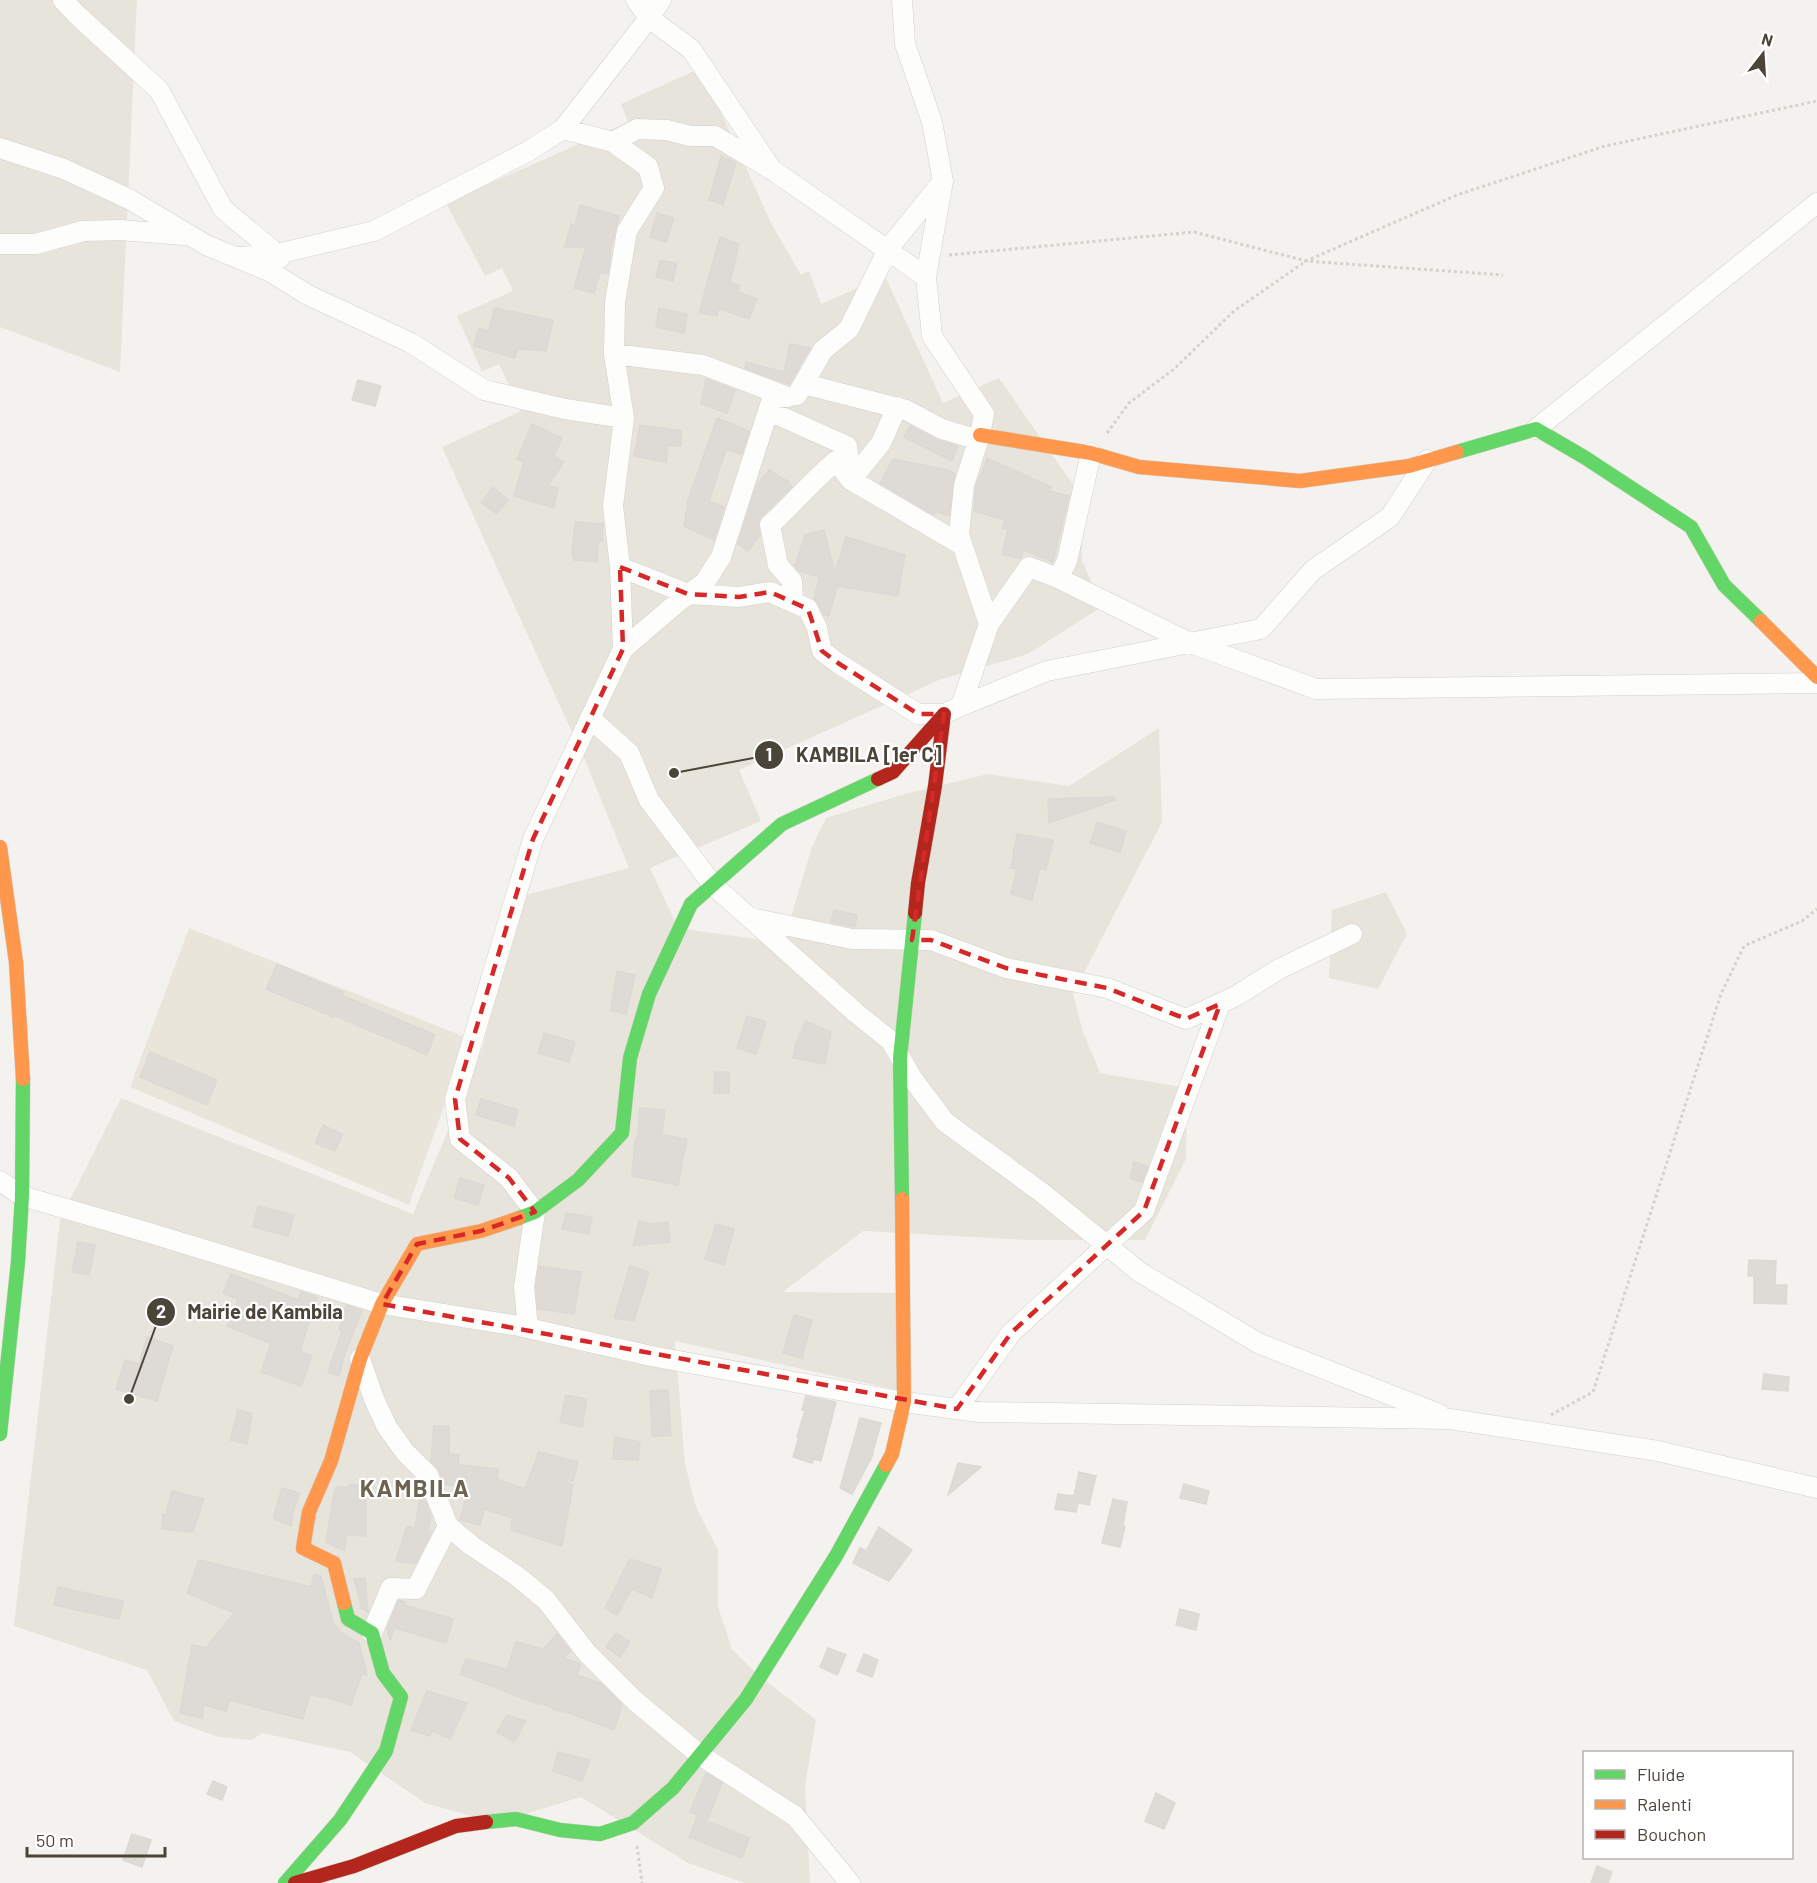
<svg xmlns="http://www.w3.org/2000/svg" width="1817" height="1883" font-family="Barlow,sans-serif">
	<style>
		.residential { fill: #e7e4dc }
		.education { fill: #eae5da }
		.building { fill: #dedbd6; stroke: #dcd9d4; stroke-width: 1.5 }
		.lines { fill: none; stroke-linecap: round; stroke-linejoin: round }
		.street-casing { stroke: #d2d0cb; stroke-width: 21 }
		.fast-casing { stroke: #d3cfc5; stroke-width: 15 }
		.slow-casing { stroke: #d3cfc5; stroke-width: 15 }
		.jam-casing { stroke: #d3cfc5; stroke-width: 15 }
		.path { stroke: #d3d2cc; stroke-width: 3; stroke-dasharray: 3 3; stroke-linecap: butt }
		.street { stroke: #fdfdfc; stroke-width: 20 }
		.fast { stroke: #63d668; stroke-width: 14 }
		.slow { stroke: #ff974d; stroke-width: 14 }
		.jam { stroke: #b3261e; stroke-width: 14 }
		.marked { fill: none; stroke: #d62828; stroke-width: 4.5; stroke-dasharray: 12 8; stroke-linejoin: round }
		.labels { text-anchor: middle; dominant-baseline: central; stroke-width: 4.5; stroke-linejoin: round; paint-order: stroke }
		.district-label { font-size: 24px; font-weight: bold; letter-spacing: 1.5px; fill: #6e6250; stroke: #fff }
		.leader { fill: none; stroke: #4b4439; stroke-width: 2 }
		.callout-dot { fill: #4b4439; stroke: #fff; stroke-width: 2 }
		.mark-label { font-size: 18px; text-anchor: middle; font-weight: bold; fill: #fff }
		.callout-label { font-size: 20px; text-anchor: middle; font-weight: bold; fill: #4b4439; stroke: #fff; stroke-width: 4.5; stroke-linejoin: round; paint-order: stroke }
	</style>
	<rect width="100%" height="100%" fill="#f4f2ee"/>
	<!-- residential -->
	<path class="residential" d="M0,0h137l-17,372 -120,-45z
		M701,68l70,155 30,52 8,-4 12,33 64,-28 58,127 56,-25 84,121 -1,62 21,45 -75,48 -89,26 -200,90 22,51 -111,47 28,60 105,15 29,-96 14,-29 79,-24 83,-20 81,12 90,-58 3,94 -89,172 10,38 17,41 87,15 -1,71 -41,81h-118l-164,-9 -80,61 121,1 -2,98 -227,-50 10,123 11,43 22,43v57l14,42 24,24 60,47 -11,66 5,97h-65l-57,-20 -107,-66 -85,26 -71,-20 -75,-51 -88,-19 -10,7 -33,-3 -45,-16 -27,-51 -133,-44 46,-406 61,-122 292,116 70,-168 39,-150 107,-28 -42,-103 -145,-318 79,-36 -22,-47 -17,8 -25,-56 56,-25 -11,-23 -17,8 -39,-73 182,-81 -7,-18z
		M1386,892l21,42 -29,55 -49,-11 3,-68z"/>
	<!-- education -->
	<path class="education" d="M189,928l279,110 -59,167 -279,-118z"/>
	<!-- building -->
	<path class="building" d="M721,156l15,7 -13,41 -14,-4z
		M580,205l39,11 -9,36h1l-3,21h-8l-6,20 -20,-5 12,-41h-21l6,-23 4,2z
		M657,213l17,5 -8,24 -16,-5z
		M720,237l19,7 -9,39 9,2 -1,7 19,7 -8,20 -31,-11 -1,8 -18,-3z
		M660,260l17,3 -4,18 -17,-4z
		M494,308l59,12 -7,31 -28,-2 -3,9 -41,-12 5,-18 10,3z
		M659,308l28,6 -3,19 -28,-6z
		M790,344l20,4 -21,36 -44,-16 1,-6 38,10z
		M706,379l29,11 -8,23 -26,-9z
		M358,380l23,6 -6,20 -23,-6z
		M717,418l32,13 -7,23 -16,-5 -17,52 15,6 -10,33 -30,-14 4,-23h-1z
		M532,424l30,14 -8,18 10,6 -16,23 10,3 -4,20 -40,-12 10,-34 -7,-3z
		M640,425l41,6v15h-13l-2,16 -32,-6z
		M910,426l27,14 21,6 -6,15 -48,-24z
		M987,458l64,29 -2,4 20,5 -16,66 -29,-12 -4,9 -18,-5 6,-24 -6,-2 3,-8 -31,-9 2,-24z
		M893,459l55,11 7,4 -6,41 -13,-3 -2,3 -54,-32z
		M769,470l20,12 3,5 -31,30 -3,5 2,13 -12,16 -10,-7 18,-58z
		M493,487l15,13 -11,14 -16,-12z
		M575,522l28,2 -1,17h-4l-1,21 -23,-2v-4h-2z
		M824,530l11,43 11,-36 59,18 -7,41 -61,-10 -8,30 -5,-1 -10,-16 5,-22 -20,-6 -4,-5 10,-31z
		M1114,797l1,3 -66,23 -1,-24z
		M1097,822l29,9 -6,21 -30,-9z
		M1017,834l36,6 -7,30 -6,-2 -8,32 -21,-6 6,-25 -6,-1z
		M834,910l23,5 -2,12 -24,-5z
		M277,964l66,28 -1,3 93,40 -8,20 -94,-40v2l-67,-28z
		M617,971l18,4 -9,39 -15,-4z
		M747,1016l19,6 -10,32 -19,-6z
		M806,1021l25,11 -6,32 -32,-6 3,-15z
		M544,1033l31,9 -6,20 -31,-9z
		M150,1052l67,28 -10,25 -67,-28z
		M715,1072h14v21h-15z
		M481,1099l37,11 -4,16 -38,-11z
		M640,1108l25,2 -3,25 25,4 -9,46 -46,-9 3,-34 3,-7z
		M323,1125l20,9 -8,17 -20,-8z
		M1134,1162l14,5 -6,15 -12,-4z
		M460,1178l24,7 -6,20 -24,-7z
		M258,1206l36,9 -6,21 -35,-9z
		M566,1213l26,4 -3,17 -27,-5z
		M639,1221l11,3 18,-2 2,20 -37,4z
		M716,1224l18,5 -10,36 -19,-6z
		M78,1242l17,3 -6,30 -17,-3z
		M1749,1260l27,1 -1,24h12l-1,19 -32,-1v-27h-6z
		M539,1266l42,6 -7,42 -36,-5 -2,-22z
		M630,1266l19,6 -15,49 -20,-3z
		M231,1274l68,26 2,-8 16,5 -17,54 12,5 -11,30 -40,-14 10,-28 -44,-18 11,-27 -15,-6z
		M346,1305l16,6 -17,42 -6,23 -11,-4 14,-41 -3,-1z
		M794,1315l18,5 -10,38 -19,-5z
		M147,1337l26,9 -16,55 -41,-12 9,-29 14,4z
		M1764,1374l25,3 -1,14 -26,-2z
		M668,1390l3,46h-19l-2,-45z
		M566,1395l21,4 -5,28 -22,-5z
		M806,1396l30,6 -15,59 -7,-2 -2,4 -19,-6 6,-20h-2l8,-27h-3z
		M238,1410l14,3 -5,31 -17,-4z
		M860,1418l21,5 -9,32h1l-21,39 -12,-6z
		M434,1426h15v28l10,1 -1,10 40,4 -1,10 28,10 14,-37 39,10 -5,19 -6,-1 -1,2 7,3 -11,61 -51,-16 1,-12 -28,-9 -4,16 -20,-5 8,-32 -24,-4 -5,-14 -8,-9z
		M615,1437l25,5 -2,18 -25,-1z
		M958,1463l23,4 -33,28z
		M1079,1472l17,4 -7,29 -11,-2 -2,9 -21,-3 3,-15 16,2z
		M366,1484v52l-19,-1 -3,16 -18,-9 8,-48 3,-8 12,2v-3z
		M1184,1484l25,7 -3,13 -26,-6z
		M282,1488l18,5 -6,16 -3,17 -18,-8z
		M421,1490l10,26 -3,15 3,1 -1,3 -15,29 -19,-3 11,-35 8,2z
		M172,1491l32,8 -11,33 -31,-3 1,-15h3z
		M1113,1499l14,3 -4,24h2l-5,21 -18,-4z
		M879,1527l33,23 -23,31 -36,-18 7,-15 6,3z
		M199,1560l112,27 3,-13 7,2 12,47 7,9 19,11 8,32 -5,-1 -11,31 -27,-9 -1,2 -13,-4 -7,25 -74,-19 -3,11 -22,-6 -2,13 -22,-5 12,-68 14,3 28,-35 -47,-20z
		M629,1560h5l27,9 -9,29 -20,-9 -15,26 -12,-7z
		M365,1578l3,34 -6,-3 -8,-30z
		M58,1587l65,14 -4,18 -65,-14z
		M399,1600l6,2 -1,3 49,14 -7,24 -51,-15 -5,12 -3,-12z
		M1180,1609l19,5 -3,16 -20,-5z
		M616,1633l14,9 -10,15 -14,-10z
		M557,1634l13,17 -6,7 17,6 -4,11 23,8 22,22 -8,25 -53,-20 -1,2 -21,-10 -1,2 -78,-30 6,-15 41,10 9,-27 27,7z
		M828,1648l18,7 -9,20 -17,-8z
		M864,1654l14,6 -6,17 -15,-6z
		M427,1691l40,12 -17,36 -18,-8 -2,5 -19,-6z
		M507,1715l19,6 -12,21 -17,-10z
		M558,1752l32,8 -8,21 -29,-10z
		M706,1773l16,10 -14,36 -18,-7z
		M213,1781l14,6 -5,13 -15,-6z
		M1156,1793l19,10 -11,26 -19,-8z
		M697,1817l52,21 -7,20 -53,-21z
		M132,1834l19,6 -9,27 -19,-7z
		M1597,1866l15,6 -4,11h-17z"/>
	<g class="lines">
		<!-- street casing -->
		<g class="street-casing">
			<path id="street" d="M63,0l13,14 83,76 64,119 54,45 3,4
				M636,0l13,18 42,31 79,118
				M902,0l3,44 27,78 11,59 -17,96
				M613,142l24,-13 30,1 23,6h25l59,35 152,106 6,59 52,78 -4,21 -16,50 -5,50 30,89
				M0,148l64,21 65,30 77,46 63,26 39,24 103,48 73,47 81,19 59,9
				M0,244h36l47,-13 37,-1 64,5
				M240,257l37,-3 97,-23 153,-79 36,-23 86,-111 12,-18
				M614,354l89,11 85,32
				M804,384l102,26 36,19 37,11
				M769,411l78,35 4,34 111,65
				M1536,429l281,-226
				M620,567l68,27 51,3 31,-5 38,17 9,19 5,23 16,12 80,51h26l17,-8 28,-82 40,-57 29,11 9,-17 24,-108
				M1058,578l132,65 126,46 501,-6
				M793,602l-1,-21 -14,-16 -8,-40c23,-21 42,-44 66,-64l15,19 30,-37 16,-36
				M623,649l55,-47 27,-20 16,-25 51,-158 25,-4 26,-45 26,-21 39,-80 55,-68
				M961,706l86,-35 214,-42 52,-59 77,-53 37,-57
				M590,718l39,35 20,47 64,85 143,128 35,28 21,37 33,44 96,70 100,81 117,70 181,71
				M751,918l101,21 79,1 75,28 101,20 79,31 50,-23 43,-27 73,-35
				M0,1181l22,15 131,38 229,70 137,22 132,30 253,46 75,10 471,7 208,32 159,37
				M528,1328l-4,-41 11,-75 -26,-34 -49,-39 -5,-40 78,-260 90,-190 -3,-82 -7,-61 11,-88 -10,-64 1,-52 12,-71 27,-43 -6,-21 -35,-25 -50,-13
				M360,1359l14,40 13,28 18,25 23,23 20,51 24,20 45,30 29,24 41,53 47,47 66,55 95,61 55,67
				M957,1409l54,-76 133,-122 76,-207
				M372,1633l19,-45 25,1 32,-63"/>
		</g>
		<!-- fast casing -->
		<g class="fast-casing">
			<path id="fast" d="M1457,452l79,-23 48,28 107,70 33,58 37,36
				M902,1199l-2,-141 15,-145
				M519,1218l16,-6 43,-32 44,-47 8,-75 19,-64 42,-90 91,-80 96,-45
				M0,1434l18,-172 4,-66 1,-117
				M486,1822l30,-3 44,11 40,4 33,-11 40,-35 73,-89 90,-143 50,-91
				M285,1883l55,-63 46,-69 15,-54 -18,-24 -11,-40 -24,-14 -4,-16"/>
		</g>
		<!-- slow casing -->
		<g class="slow-casing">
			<path id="slow" d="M980,435l111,18 48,14 161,14 109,-15 48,-14
				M1761,621l56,56
				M0,847l16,115 7,117
				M886,1465l6,-11 12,-52 -2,-203
				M344,1603l-10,-40 -31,-15 6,-36 22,-51 29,-102 22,-55 35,-60 64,-13 38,-13"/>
		</g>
		<!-- jam casing -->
		<g class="jam-casing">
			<path id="jam" d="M878,779l15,-7 51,-58 -9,72 -17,97 -3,30
				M295,1883l59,-17 102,-40 30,-4"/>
		</g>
		<!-- path -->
		<path class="path" d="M949,255l245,-23 112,29 197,14
			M1107,433l22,-30 45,-34 60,-58 72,-50 151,-66 148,-49 212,-45
			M1551,1415l42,-23 128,-398 23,-48 58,-25 15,-12
			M637,1846l5,37"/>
		<!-- street -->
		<use href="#street" class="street"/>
		<!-- fast -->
		<use href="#fast" class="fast"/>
		<!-- slow -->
		<use href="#slow" class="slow"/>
		<!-- jam -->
		<use href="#jam" class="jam"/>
	</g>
	<!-- marked area -->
	<path class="marked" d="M620,567l68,27 51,3 31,-5 38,17 14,42 16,12 80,51h26l-32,226h19l75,28 101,20 79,31 34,-15 -76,207 -133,122 -54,76 -575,-105 35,-60 64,-13 54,-19 -26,-34 -49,-39 -5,-40 78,-260 90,-190z"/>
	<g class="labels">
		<!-- district labels -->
		<g class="district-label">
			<text x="415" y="1487">KAMBILA</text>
		</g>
	</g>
	<!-- callouts -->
	<path class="leader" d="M674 773L769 755M129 1399L161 1312"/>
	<g class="callout-dot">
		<circle cx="674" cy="773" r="6"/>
		<circle cx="129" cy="1399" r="6"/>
		<circle cx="769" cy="755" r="15"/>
		<circle cx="161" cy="1312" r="15"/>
	</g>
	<g class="mark-label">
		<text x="769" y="761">1</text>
		<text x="161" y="1318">2</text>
	</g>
	<g class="callout-label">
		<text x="869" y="762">KAMBILA [1er C]</text>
		<text x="265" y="1319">Mairie de Kambila</text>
	</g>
	<!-- legend -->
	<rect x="1583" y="1751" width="210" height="108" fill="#ffffff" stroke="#b7b4b0" stroke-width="1.5"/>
	<rect x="1595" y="1770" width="30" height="9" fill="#63d668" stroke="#b7b4b0" stroke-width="1.5"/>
	<text x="1637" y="1781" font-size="18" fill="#4b4439">Fluide</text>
	<rect x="1595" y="1800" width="30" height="9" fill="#ff974d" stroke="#b7b4b0" stroke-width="1.5"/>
	<text x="1637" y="1811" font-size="18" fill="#4b4439">Ralenti</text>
	<rect x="1595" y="1830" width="30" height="9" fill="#b3261e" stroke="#b7b4b0" stroke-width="1.5"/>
	<text x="1637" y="1841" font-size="18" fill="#4b4439">Bouchon</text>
	<!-- north arrow -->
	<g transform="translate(1763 54) rotate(17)" stroke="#ffffff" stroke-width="4.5" paint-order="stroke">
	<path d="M0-4.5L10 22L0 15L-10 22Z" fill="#4b4439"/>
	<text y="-9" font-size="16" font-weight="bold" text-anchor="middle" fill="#4b4439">N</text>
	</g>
	<!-- scale -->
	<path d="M27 1847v9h138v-9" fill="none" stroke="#4b4439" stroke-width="3"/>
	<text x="36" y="1847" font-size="18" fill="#4b4439" stroke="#ffffff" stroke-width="4.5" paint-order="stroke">50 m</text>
</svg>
